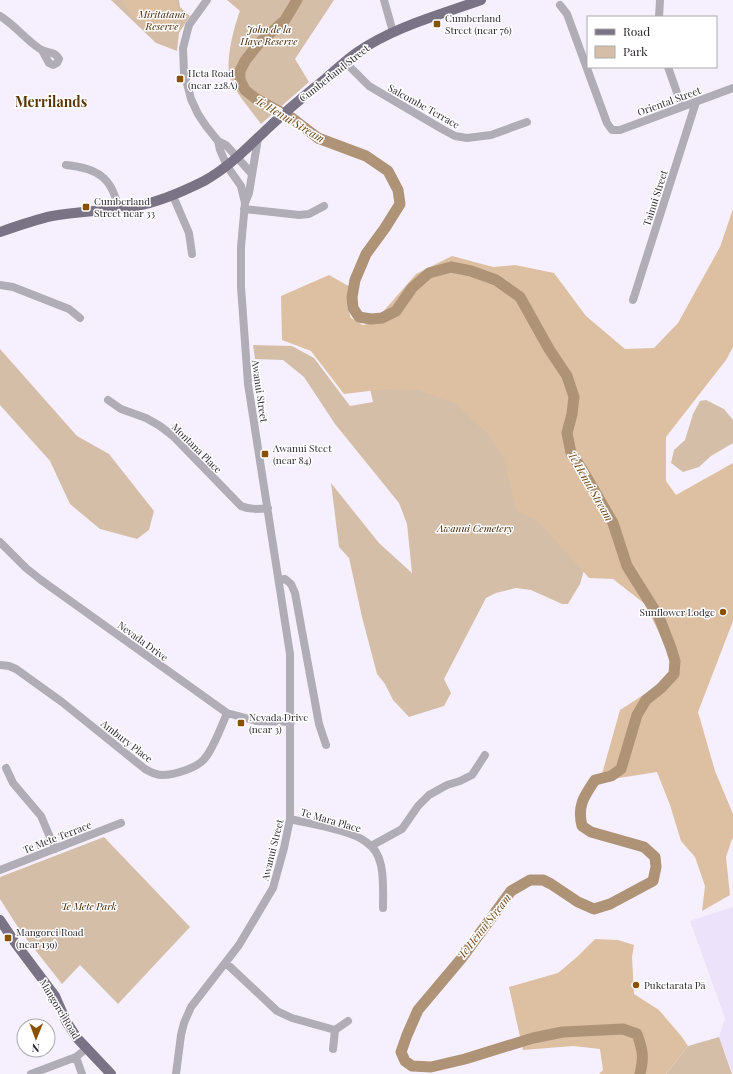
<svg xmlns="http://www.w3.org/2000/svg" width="733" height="1074" font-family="'Playfair Display',serif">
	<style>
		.built { fill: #ece2fa }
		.green { fill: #d5bea8 }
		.forest { fill: #ddbfa2 }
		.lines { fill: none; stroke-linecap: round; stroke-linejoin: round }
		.river { stroke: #af9377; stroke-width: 11 }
		.minor { stroke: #b1adb7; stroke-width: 8 }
		.major { stroke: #7a7385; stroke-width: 10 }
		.poi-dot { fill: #895202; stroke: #fff; stroke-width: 1.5 }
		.labels { text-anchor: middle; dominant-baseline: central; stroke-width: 3; stroke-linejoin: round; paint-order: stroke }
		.park-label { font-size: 10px; font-style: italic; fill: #402300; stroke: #fff }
		.poi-label { font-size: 10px; fill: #2b2730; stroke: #fff; text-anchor: start }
		.street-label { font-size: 10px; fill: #2b2730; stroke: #fff }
		.water-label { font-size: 11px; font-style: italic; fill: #6e4618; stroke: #fff }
		.district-label { font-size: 14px; font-weight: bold; fill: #5b3502; stroke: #fff }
	</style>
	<rect width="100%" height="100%" fill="#f6f0fe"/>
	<!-- built -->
	<path class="built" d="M733,907v167l-14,-37 6,-19 -35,-97z"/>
	<!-- green -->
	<path class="green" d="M111,0h68l1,7 10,9 -11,17 -2,18 -21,-8z
		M227,0h107l-39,59 14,23 -48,42c-10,-14 -25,-30 -31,-46 -5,-16 4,-52 10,-67z
		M253,345l39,1 22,12 36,48 23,-4 -3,-13 64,-35 151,213 -5,17 -12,20h-6l-31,-14 -15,-2 -20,5 -10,5 -42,81 7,14 -7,13 -35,11 -16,-17 -8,-16 -8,-10 -15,-57 -13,-59 -10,-11 -8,-64 48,60 33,30 -5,-49 -8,-21 -64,-79 -31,-47 -21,-17 -28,-1z
		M0,349l77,87 32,18 45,57 -5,19 -12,9 -37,-10 -30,-25 -20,-43 -50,-56z
		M706,400l18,9 9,11v23l-22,13 -12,11 -16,5 -12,-9 3,-13 11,-10 8,-26 7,-13z
		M104,837l86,90 -72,77 -38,-39 -18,19 -41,-52 -21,-33v-22z
		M719,1037l13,37h-66l22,-28z"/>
	<!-- forest -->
	<path class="forest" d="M122,0h54l2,13 -13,15 -31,-11z
		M733,209v138l-7,13 -60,77v44l10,14 57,-32v158l-35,91 17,59 18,43v24l-1,1 -6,18 4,38 -28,16 3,-25 -10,-29 -14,-16 -11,-36 -13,-33 -57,9 20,-71 45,-29 5,-9 -1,-19 -24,-49 -32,-25 -24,-1 -49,-55 -24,-13 -12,-52 -17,-25 -31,-29 -38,-14 -32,-1 -42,5 -33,-43 -29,-11 -1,-44 48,-21 23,13 -5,19 4,11 12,7 11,-3 42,-48 36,-18 41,11 22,-2 39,8 32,43 39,33 29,-1 24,-25 42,-76z
		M595,939l23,1 16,5 -2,12 2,37 25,16 23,27 6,9 -22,28h-67l4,-4 -3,-21 -27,-3 -50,4 -14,-63 49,-14 19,-16z"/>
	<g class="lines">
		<!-- river -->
		<path class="river" d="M297,0l-12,20 -26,23 -14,18 -5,10v9l5,10 10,8 37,20 26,20 48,18 22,15 10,19 2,14 -15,24 -19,26 -11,26 -3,17 1,11 6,9 12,2 11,-1 14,-7 16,-23 17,-15 22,-6 20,4 25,9 24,17 29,52 18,27 7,21 -2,17 -5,19 4,20 12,18 30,52 14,43 32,51 12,31 4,13 -1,13 -13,14 -15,12 -9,15 -16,54 -10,7 -16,4c-11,16 -18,26 -13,46l9,6 53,15 11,10 1,10 -3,14 -43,23 -16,5 -16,-7 -27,-18 -8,-4h-13l-19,11 -50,68 -43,51 -11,25 -6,17 4,9 7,5 19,1 34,-8 68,-21 30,-6 60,-3 14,5c6,17 7,23 3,40"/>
		<!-- minor -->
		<path class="minor" d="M207,0l-18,25 -6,23 1,24 7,27 7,15 8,12 12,15 8,4 26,29
			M384,0l9,32
			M560,5l7,9 40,109 5,7h8l113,-42
			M0,16c15,9 25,23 40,33 7,5 14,1 19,10l-2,4 -4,2 -4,-2 -6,-11
			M659,17l1,-17
			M345,62l24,24 73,43 13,7 12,2 24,-3 36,-13
			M668,67l14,40
			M218,141l2,9 7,16 14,20 4,17
			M66,165c30,3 47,12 52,44
			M173,196l16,37 3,21
			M244,209l55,6 10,-1 15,-8
			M0,285l13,2 56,22 11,9
			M633,300l63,-198
			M108,400l13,9 25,9 14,8 13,10 68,70c9,4 18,3 27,2
			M0,542l26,26 15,12 186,133 29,8 35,1
			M279,580l6,-1 6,5 4,9 24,131 7,21
			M0,665l9,1 7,3 46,33 83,67c5,3 11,6 17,6 12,0 36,-7 43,-17 8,-9 17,-33 22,-45
			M6,768l7,15 28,33 14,33
			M290,819c20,5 61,11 76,23 8,5 13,14 15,23 3,14 2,28 2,43
			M371,846l31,-17 16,-23 11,-11 18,-10 13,-4 12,-6 13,-20
			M0,870l121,-47
			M226,963l51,48 15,7 43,12
			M333,1049l2,-19 13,-9
			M76,1057l6,17
			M31,1074l45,-17 10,-8
			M176,1074l5,-39 3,-12 7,-16 48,-62 34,-57 11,-40 6,-29v-165l-42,-270 -7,-97v-40l4,-44 4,-10 9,-55"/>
		<!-- major -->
		<path class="major" d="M0,232c17,-6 34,-12 52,-16 28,-5 56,-5 84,-10 24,-4 46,-14 68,-25 24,-13 43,-33 63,-52 18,-17 37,-33 57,-49 10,-9 21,-19 32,-27 37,-26 83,-38 125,-53
			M0,920l16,24 39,52 11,25 11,17 34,36"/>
	</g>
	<!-- markers -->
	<g class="poi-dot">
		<rect x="433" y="20" width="8" height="8" rx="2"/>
		<rect x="176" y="75" width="8" height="8" rx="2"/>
		<rect x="82" y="203" width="8" height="8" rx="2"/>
		<rect x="261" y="450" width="8" height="8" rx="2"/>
		<circle cx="723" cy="612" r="4"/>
		<rect x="237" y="719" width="8" height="8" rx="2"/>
		<rect x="4" y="934" width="8" height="8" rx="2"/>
		<circle cx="636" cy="985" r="4"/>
	</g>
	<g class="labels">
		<!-- park labels -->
		<g class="park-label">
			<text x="162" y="14">Miritatana<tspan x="162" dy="12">Reserve</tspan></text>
			<text x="269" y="29">John de la<tspan x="269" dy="12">Haye Reserve</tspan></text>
			<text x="475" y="528">Awanui Cemetery</text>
			<text x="89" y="906">Te Mete Park</text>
		</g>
		<!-- poi labels -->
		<g class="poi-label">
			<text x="445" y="18">Cumberland<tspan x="445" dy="12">Street (near 76)</tspan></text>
			<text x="188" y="73">Heta Road<tspan x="188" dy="12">(near 228A)</tspan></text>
			<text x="94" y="201">Cumberland<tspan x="94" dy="12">Street near 33</tspan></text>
			<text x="273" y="448">Awanui Steet<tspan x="273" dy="12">(near 84)</tspan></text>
			<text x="715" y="612" text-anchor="end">Sunflower Lodge</text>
			<text x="249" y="717">Nevada Drive<tspan x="249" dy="12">(near 3)</tspan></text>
			<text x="16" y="932">Mangorei Road<tspan x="16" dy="12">(near 139)</tspan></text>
			<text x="644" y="985">Puketarata Pā</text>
		</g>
		<!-- street labels -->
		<g class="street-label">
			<text transform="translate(334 73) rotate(-38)">Cumberland Street</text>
			<text transform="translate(669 101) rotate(-20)">Oriental Street</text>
			<text transform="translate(424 106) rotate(29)">Salcombe Terrace</text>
			<text transform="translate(655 198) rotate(-72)">Tainui Street</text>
			<text transform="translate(260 391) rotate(82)">Awanui Street</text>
			<text transform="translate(197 448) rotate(45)">Montana Place</text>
			<text transform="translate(143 641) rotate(36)">Nevada Drive</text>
			<text transform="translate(127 741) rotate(38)">Ambury Place</text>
			<text transform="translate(331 820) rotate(16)">Te Mara Place</text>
			<text transform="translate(57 837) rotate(-21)">Te Mete Terrace</text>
			<text transform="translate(272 850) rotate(-76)">Awanui Street</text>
			<text transform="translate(60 1009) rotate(59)">Mangorei Road</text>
		</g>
		<!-- water labels -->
		<g class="water-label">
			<text transform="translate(290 119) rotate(31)">Te Hēnui Stream</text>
			<text transform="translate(591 486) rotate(60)">Te Hēnui Stream</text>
			<text transform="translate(484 926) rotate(-52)">Te Hēnui Stream</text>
		</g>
		<!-- district labels -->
		<g class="district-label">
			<text x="51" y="101">Merrilands</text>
		</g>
	</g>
	<!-- legend -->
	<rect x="587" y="16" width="130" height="52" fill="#ffffff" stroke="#aaa9ac"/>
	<rect x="595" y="29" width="20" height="6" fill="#7a7385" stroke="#aaa9ac"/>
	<text x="623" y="36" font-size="12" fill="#2b2730">Road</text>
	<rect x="595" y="46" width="20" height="12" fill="#d5bea8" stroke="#aaa9ac"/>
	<text x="623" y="56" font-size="12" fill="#2b2730">Park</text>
	<!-- north arrow -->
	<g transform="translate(36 1038) rotate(181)"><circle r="19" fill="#ffffff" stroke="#aaa9ac"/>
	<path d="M0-3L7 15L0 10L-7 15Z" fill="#895202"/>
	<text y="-6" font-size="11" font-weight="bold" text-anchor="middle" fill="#2b2730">N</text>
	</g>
</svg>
